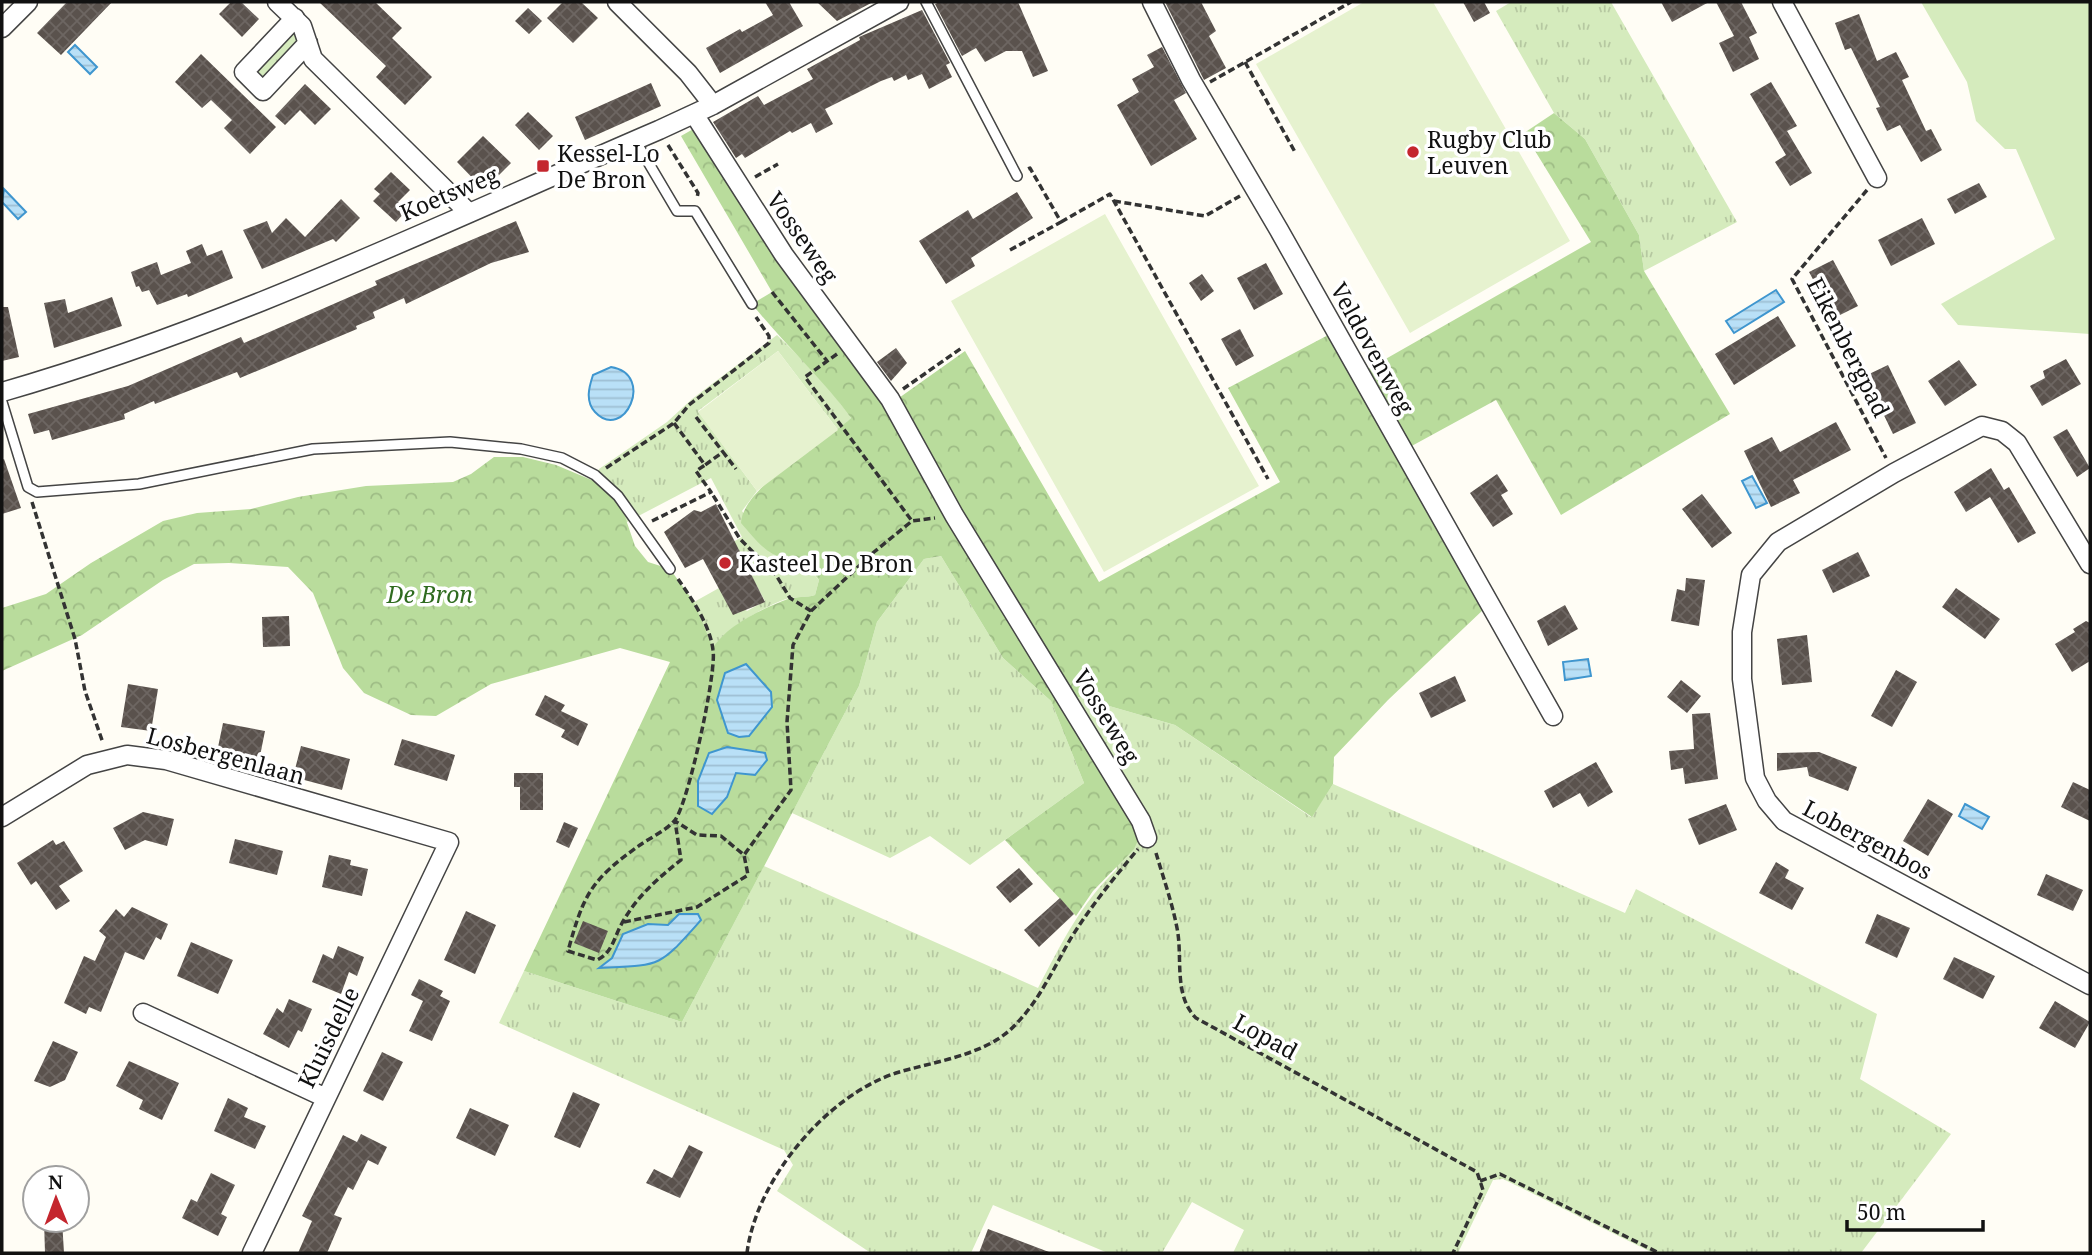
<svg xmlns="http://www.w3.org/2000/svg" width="2092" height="1255" font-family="'Noto Serif',serif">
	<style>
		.grass { fill: url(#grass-tufts) }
		.forest { fill: url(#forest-crowns) }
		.park { fill: #d5ebbd }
		.pitch { fill: #e6f2cf }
		.water { fill: url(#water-rules); stroke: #3f96cf; stroke-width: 2 }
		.building { fill: url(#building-cross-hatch) }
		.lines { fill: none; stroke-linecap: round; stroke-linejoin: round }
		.lane-casing { stroke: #444; stroke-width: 12 }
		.street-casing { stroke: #444; stroke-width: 21 }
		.path { stroke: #333; stroke-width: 3.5; stroke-dasharray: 7 3.5; stroke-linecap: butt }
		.lane { stroke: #fff; stroke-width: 9 }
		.street { stroke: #fff; stroke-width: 18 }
		.poi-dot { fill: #c4262e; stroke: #fff; stroke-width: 2.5 }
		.labels { text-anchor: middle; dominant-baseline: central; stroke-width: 7; stroke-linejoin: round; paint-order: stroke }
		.poi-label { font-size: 23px; fill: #111; stroke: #fff; text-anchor: start }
		.street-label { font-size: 23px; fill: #111; stroke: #fff }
		.park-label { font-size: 23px; font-style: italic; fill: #2f6b1f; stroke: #fff }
	</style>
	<defs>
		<pattern id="grass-tufts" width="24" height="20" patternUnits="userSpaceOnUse" patternTransform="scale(1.75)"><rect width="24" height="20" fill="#d5ebbd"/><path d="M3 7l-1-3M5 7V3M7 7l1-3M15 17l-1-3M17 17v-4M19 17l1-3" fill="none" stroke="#b6c8a1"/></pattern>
		<pattern id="forest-crowns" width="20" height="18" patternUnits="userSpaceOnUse" patternTransform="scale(1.75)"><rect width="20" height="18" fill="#b9dc9c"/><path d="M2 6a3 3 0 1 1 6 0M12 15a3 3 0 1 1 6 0" fill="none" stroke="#9ebc85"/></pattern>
		<pattern id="water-rules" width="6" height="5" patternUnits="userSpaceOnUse" patternTransform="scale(1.75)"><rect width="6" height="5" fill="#b9e0f7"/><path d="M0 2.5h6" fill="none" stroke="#9ebfd3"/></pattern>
		<pattern id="building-cross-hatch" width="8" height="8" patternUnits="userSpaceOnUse" patternTransform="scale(1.75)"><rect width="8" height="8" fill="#5a524d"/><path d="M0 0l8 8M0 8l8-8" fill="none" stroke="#6d6662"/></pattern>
	</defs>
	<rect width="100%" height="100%" fill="#fffdf5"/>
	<!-- grass -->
	<path class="grass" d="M1511,2h100l126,220 -93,49 -5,-36 -54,-96 -31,-26 -58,-102z
		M295,18l13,25 -45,48 -19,-19z
		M777,335l46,45 28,38 -13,12 -60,-79 -80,60 59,80 -15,20 32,43 26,5 19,21 -4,15c-9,3 -18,1 -26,3 -22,7 -67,32 -76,51l-19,-47 25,-14 28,23 18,-10 -32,-59 9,-5 -31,-59 -86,45 -4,-18 -27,-24 5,-12 68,-47 25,-23z
		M941,556l62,102 48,43 33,82 -114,82 -40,-29 -40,22 -98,-45 67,-127 18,-64 47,-63z
		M1071,695l104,30 136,92 22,-33 292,129 11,-24 241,125 -17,65 91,55 -90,119h-208l-150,-74 -10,1 -35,73h-225l11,-23 -52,-28 -30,51h-54l-115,-48 -22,48h-100l-94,-62 16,-26 -9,-15 -285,-127 25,-52 158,51 82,-156 274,122c23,-44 43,-85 79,-119z"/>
	<!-- forest -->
	<path class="forest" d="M1554,113l31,26 54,96 5,36 86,143 -169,101 -65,-115 -99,54 87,155 -96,91 -54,57 -1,27 -21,33 -137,-92 -104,-30 65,127 3,16 -5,11 -41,42 -17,25 -71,-76 79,-57 -33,-82 -48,-43 -62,-102 -17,3 -47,63 -18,64 -177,336 -158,-51 146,-309 -50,-14 -129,36 -55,32 -25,-1 -47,-22 -21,-25 -30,-75 -25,-26 -59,-4 -35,1 -31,16 -81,55 -80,36v-63l44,-14 45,-31 72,-42 34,-8 54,-4 47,-12 68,-11 87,-4 18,-8 23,-17h29l33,8 38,16 27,24 14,41 13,16 22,7 24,33 19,46c13,-22 50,-40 75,-49 8,-3 18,-1 27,-4l4,-15c-21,-30 -21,-14 -46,-26 -12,-6 -23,-21 -32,-31 2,-37 82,-79 110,-105 -30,-41 -67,-74 -99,-114l20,-12 -91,-156 14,-8 194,277 76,-54 134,231 181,-100 -52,-94 104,-55 36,36 223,-127 -67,-109z"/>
	<!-- park -->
	<path class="park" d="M1921,2h169v332l-132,-9 -17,-21 114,-65 -39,-90h-11l-29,-28 -9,-39z"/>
	<!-- pitch -->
	<path class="pitch" d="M1364,2h69l137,239 -160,92 -154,-269z
		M1105,214l154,272 -155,86 -153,-271z
		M778,351l60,79 -81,61 -59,-79z"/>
	<!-- water -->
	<path class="water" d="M75,45l22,22 -7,7 -22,-22z
		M4,189l22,23 -8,7 -16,-17z
		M1776,290l8,12 -50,31 -8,-12z
		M611,367c45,7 13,76 -16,45 -10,-11 -6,-25 -2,-37z
		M1752,476l15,27 -11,5 -14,-27z
		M1588,659l3,17 -26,4 -2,-18z
		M746,664l25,28 1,15 -23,29 -10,1 -11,-4 -11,-33 8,-27z
		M727,747l38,6 2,7 -12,15 -19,-2 -9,24 -15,17 -14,-8v-25l11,-28z
		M1965,804l24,13 -7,12 -23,-13z
		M679,914h19l3,6c-43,48 -38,45 -102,48l13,-10 11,-24 25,-10 20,1z"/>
	<!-- building -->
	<path class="building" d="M67,2h45l-51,53 -24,-22z
		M231,2h10l18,17 -17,18 -23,-23z
		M319,2h56l27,26 -10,10 40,39 -27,28 -29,-28 10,-11z
		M563,2h18l17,16 -25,25 -26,-25z
		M765,2h24l14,24 -83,47 -14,-25 34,-19 2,3 31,-17z
		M817,2h56l-36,19z
		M940,2h78l30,69 -15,6 -11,-26h-16l-21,11 -9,-14 -14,8 -27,-52z
		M1165,2h36l15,29 -7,5 17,32 -22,12z
		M1463,2h21l6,11 -16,9z
		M1661,2h48l-37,20z
		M1716,2h25l16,31 -8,4 10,22 -26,13 -14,-29 15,-7z
		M528,8l14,13 -13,13 -14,-13z
		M922,10l28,53 -4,2 6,12 -23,12 -7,-15 -14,6 -2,-5 -12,6 -2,-4 -11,4 -56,28 8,15 -17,9 -5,-10 -19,10 -2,-2 -45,27 -3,-4 -6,4 -23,-36 45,-26 6,9 49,-26 -6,-10 53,-29 -1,-3z
		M1859,14l18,47 19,-9 13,25 -7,3 24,51 5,-2 11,21 -21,12 -21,-37 -13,6 -11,-23 4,-1 -29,-59 -6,2 -10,-27z
		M1162,47l24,46 -12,7 23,39 -46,27 -34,-61 22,-13 -7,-13 22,-12 -7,-12z
		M201,54l75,73 -26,27 -26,-26 8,-8 -21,-20 -9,8 -27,-26z
		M1771,82l26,44 -10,5 25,42 -22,13 -15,-24 11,-7 -36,-61z
		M651,83l10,23 -76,34 -10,-23z
		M305,84l26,25 -16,16 -15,-15 -15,15 -10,-9z
		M528,112l25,24 -14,14 -24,-25z
		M483,136l28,27 -27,27 -27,-28z
		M391,172l19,18 -12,12 9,8 -11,12 -23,-21 7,-7 -6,-5z
		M1979,183l8,14 -32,17 -8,-15z
		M1017,192l16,26 -62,40 4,8 -29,18 -27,-43 49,-31 5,9z
		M341,199l19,19 -24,24 -3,-3 -71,30 -19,-39 24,-9 5,12 14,-15 19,19z
		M1922,218l13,26 -44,22 -13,-26z
		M516,221l13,31 -38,11 -85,41 -2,-6 -31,14 2,6 -19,8 1,3 -117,49 -3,-6 -82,32 -1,-3 -30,13 1,5 -73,21 -3,-10 -15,4 -6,-20 100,-28 113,-49 3,6 133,-58 -2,-4z
		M202,244l5,12 15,-6 11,28 -45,19 -1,-3 -30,11 -8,-15 -7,2 -3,-6 -3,1 -5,-15 26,-10 4,13 30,-12 -5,-12z
		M1833,260l25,46 -24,12 -25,-46z
		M1266,263l17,31 -29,16 -17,-32z
		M1202,274l12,17 -13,10 -12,-18z
		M112,297l10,29 -68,22 -10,-45 21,-4 3,14z
		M2,307h6l11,50 -17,4z
		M1778,316l18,30 -62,39 -19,-31z
		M1240,329l14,27 -18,10 -15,-27z
		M896,348l11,15 -16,18 -14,-19z
		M2066,359l15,25 -39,22 -12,-20 15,-8 -2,-7z
		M1959,360l18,25 -32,21 -17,-25z
		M1888,365l28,58 -23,11 -28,-58z
		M1836,422l15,28 -58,30 7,13 -29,14 -27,-56 28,-14 8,15z
		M2067,429l23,39 -13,9 -24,-40z
		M4,459l17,49 -19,6v-54z
		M1991,468l13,22 5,-3 27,46 -18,10 -28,-46 -24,15 -12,-20z
		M1497,474l11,17 -7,4 12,19 -20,13 -23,-34z
		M1702,494l30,39 -20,15 -30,-39z
		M716,504l49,98 -32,13 -30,-56 -18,9 -21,-36 30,-22 7,2z
		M1858,552l12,24 -37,17 -11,-23z
		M1686,578l19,2 -6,46 -28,-5 6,-32 8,2z
		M1956,588l44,31 -15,20 -43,-32z
		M1565,605l13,24 -30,17 -11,-25z
		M289,616l1,30 -27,1 -1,-30z
		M2086,621l4,2v38l-18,11 -17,-28 20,-12 -2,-3z
		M1807,635l5,47 -30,3 -5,-46z
		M1896,670l21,12 -25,45 -21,-11z
		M1455,676l11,25 -35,17 -12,-25z
		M1681,680l20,16 -14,17 -20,-16z
		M128,684l30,5 -7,42 -30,-4z
		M545,695l20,10 -4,6 27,13 -10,22 -17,-9 4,-7 -30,-15z
		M1710,713l8,66 -33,5 -2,-16 -12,2 -2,-19 25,-2 -2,-35z
		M223,723l42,8 -6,30 -42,-9z
		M402,739l53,16 -8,26 -53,-16z
		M301,746l49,13 -8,31 -49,-13z
		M1819,752l38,15 -9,24 -39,-15 -2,-9 -30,4v-18z
		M1596,762l17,30 -25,15 -8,-14 -27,15 -9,-17z
		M514,773h29v37h-23v-23h-6z
		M2073,782l17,8v31l-29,-14z
		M1928,799l25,15 -25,42 -25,-15z
		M1726,804l11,26 -38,15 -11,-26z
		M143,812l31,7 -7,27 -22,-6 -20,10 -12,-22z
		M564,822l14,6 -9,20 -13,-6z
		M235,839l48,12 -6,24 -48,-12z
		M53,840l3,5 8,-4 19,30 -24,15 11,15 -14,9 -20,-29 -5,4 -14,-22z
		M329,855l22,5 -1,5 18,4 -6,27 -40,-9z
		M1776,862l13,8 -4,8 19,10 -12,22 -33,-17z
		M1019,868l14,16 -23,19 -14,-16z
		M2046,874l37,16 -10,21 -36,-16z
		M1060,898l14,16 -35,33 -15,-17z
		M132,907l36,17 -7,16 -5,-3 -12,23 -19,-8 -24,60 -12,-5 -3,7 -22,-11 20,-47 11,5 11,-24 -7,-6 17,-22 8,8z
		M466,911l30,14 -21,49 -31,-14z
		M1877,914l33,14 -13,30 -32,-15z
		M583,921l25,10 -9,22 -25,-10z
		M191,942l42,18 -15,34 -41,-18z
		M338,946l26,11 -7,19 -8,-4 -8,22 -29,-12 11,-28 10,5z
		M1954,957l41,19 -12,23 -40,-20z
		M419,979l24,12 -3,5 10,5 -18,40 -23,-10 14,-30 -12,-6z
		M289,999l23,10 -10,23 -4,-2 -9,18 -26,-14 14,-26 6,5z
		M2055,1001l35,21 -15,26 -36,-20z
		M53,1041l25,11 -13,28 -15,7 -16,-6z
		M382,1052l21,10 -20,39 -20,-10z
		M129,1061l50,22 -17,37 -23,-11 4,-9 -27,-14z
		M573,1092l27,12 -20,44 -26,-11z
		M228,1098l20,10 -4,9 22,9 -11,23 -41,-18z
		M470,1108l39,17 -14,31 -39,-18z
		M361,1134l26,13 -9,18 -10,-5 -15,30 -5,-3 -14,28 8,3 -15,35h-29l14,-32 -10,-5 41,-81 14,7z
		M689,1145l14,7 -23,46 -34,-15 8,-14 18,9z
		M211,1173l24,12 -14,29 6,3 -9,19 -36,-18 9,-19 6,3z
		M44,1220h18l2,33h-19z
		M988,1229l61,23v1h-70z"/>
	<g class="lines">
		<!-- lane casing -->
		<g class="lane-casing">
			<path id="lane" d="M926,2l91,174
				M635,140l42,71h18l57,93
				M2,402l26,85 9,5 102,-8 174,-35 137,-7 71,7 41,9 33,17 23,21 52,73"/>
		</g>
		<!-- street casing -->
		<g class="street-casing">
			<path id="street" d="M277,2l25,24 11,33 155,153
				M617,2l71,71 25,32
				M1152,2l39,78 88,150 274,486
				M1782,2l95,176
				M295,18l-51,54 19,19 45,-48
				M2,28l26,-26
				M694,114l90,141 106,144 64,116 187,306 6,17
				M2,392c227,-65 440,-169 657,-262l54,-25 186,-103
				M2090,564l-73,-121 -15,-12 -20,-5 -88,47 -116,69 -27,33 -9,57v47l13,99 12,23 17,20 306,164
				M2,817l85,-52 40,-10 39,5 283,82 -197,411
				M143,1013l183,85"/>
		</g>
		<!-- path -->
		<path class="path" d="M1245,62l50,90
			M1210,82l141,-80
			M668,145l30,48 -1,5
			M755,177l23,-13
			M1867,190l-75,89 94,179
			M1114,201l91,15 35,-20
			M1061,222l49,-28 158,285
			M1010,250l51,-28 -31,-54 -2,1
			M772,292l55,69
			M837,354l-32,23 107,144
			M903,389l60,-42
			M696,417l27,35
			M674,423l31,42 18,-13 13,17
			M606,468l68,-45 15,-18 80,-62v-7l-13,-19
			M32,502l43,137 10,52 18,52
			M652,521l59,-29 -15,-21 9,-6
			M678,579c14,20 32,46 35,71 4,22 -25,154 -38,170 -8,10 -25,18 -35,25 -49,35 -56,48 -72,106l29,9c15,-7 17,-22 24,-35 15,-28 36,-46 60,-65l-6,-39 22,14 24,1 23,19 47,-65 -4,-68 6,-77 18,-34 -21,-13 -14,-23 -36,-36 -29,-47
			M811,611l63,-59 38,-31 23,-3
			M1156,853c7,24 16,49 21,75 6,29 -4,67 19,90l281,154 6,18 -30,63
			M624,922l73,-15 51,-32 -4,-20
			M1480,1181l20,-7 159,79
			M747,1253c9,-73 79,-157 149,-180 36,-11 85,-17 114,-43 28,-26 42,-59 61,-92 20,-32 43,-60 67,-89"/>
		<!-- lane -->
		<use href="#lane" class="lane"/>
		<!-- street -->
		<use href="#street" class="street"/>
	</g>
	<!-- markers -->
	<g class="poi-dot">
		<circle cx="1413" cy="152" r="7"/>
		<rect x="536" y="159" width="14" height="14" rx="3.5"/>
		<circle cx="725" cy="563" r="7"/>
	</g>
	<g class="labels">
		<!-- poi labels -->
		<g class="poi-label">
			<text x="1427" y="139">Rugby Club<tspan x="1427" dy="26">Leuven</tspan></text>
			<text x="557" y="153">Kessel-Lo<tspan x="557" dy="26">De Bron</tspan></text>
			<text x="739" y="563">Kasteel De Bron</text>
		</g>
		<!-- street labels -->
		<g class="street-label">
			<text transform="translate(449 193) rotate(-23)">Koetsweg</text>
			<text transform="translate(803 237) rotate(55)">Vosseweg</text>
			<text transform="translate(1849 347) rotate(63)">Eikenbergpad</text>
			<text transform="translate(1373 348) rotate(61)">Veldovenweg</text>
			<text transform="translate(1107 716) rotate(59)">Vosseweg</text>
			<text transform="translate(226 755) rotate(15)">Losbergenlaan</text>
			<text transform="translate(1868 839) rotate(28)">Lobergenbos</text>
			<text transform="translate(1266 1036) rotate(29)">Lopad</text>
			<text transform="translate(328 1037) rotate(-64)">Kluisdelle</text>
		</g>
		<!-- park labels -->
		<g class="park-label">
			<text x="430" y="594">De Bron</text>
		</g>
	</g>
	<!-- border -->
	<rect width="2092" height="1255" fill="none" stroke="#111111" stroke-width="7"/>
	<!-- north arrow -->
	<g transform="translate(56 1199) rotate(359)"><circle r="33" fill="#ffffff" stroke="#a0a0a0" stroke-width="2"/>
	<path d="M0-5L12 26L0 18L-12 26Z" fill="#c4262e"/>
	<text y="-10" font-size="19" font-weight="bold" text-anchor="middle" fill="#111111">N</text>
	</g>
	<!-- scale -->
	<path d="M1847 1220v10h136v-10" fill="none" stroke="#111111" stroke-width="3.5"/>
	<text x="1857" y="1220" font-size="21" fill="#111111" stroke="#ffffff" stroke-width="5" paint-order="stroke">50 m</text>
</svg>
